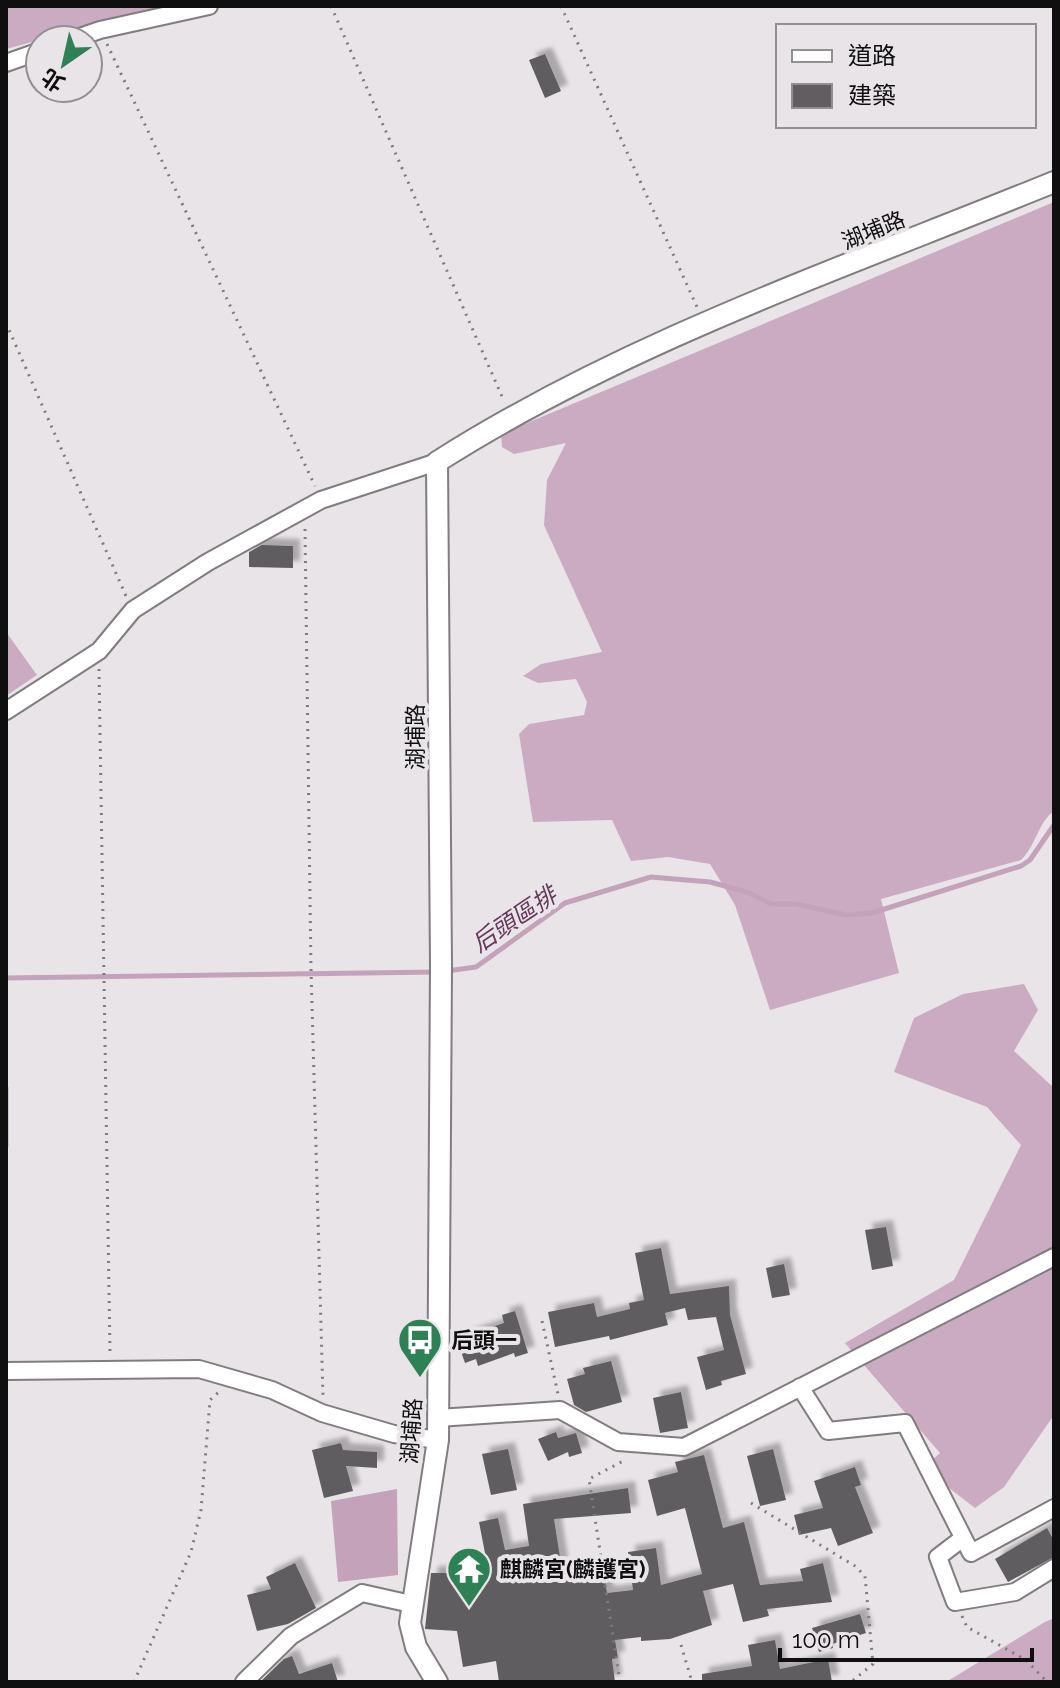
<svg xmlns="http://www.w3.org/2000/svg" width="1060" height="1688" font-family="Raleway,'Noto Sans TC',sans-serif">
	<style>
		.forest { fill: #cbabc2 }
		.water { fill: #c3a2ba }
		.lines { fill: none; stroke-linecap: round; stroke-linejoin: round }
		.stream { stroke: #c3a2ba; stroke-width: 5 }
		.building { fill: #615d60; filter: url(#shadow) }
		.minor-casing { stroke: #817c7f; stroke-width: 20 }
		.major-casing { stroke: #817c7f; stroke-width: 24 }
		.path { stroke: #7e7b7d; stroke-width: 3; stroke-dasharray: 2 6; stroke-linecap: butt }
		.minor { stroke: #fff; stroke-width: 16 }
		.major { stroke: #fff; stroke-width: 20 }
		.labels { text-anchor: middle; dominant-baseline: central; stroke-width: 8; stroke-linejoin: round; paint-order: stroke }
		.street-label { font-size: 22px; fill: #100f10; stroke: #e9e4e8 }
		.poi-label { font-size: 22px; font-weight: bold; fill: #100f10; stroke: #e9e4e8; text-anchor: start }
		.water-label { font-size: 24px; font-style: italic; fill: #64385a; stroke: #e9e4e8 }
	</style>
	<defs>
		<filter id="shadow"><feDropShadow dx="7" dy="-7" stdDeviation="2" flood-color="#0004"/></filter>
	</defs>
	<rect width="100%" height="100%" fill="#e9e4e8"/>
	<!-- forest -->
	<path class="forest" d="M6,6h160l-160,43z
		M1054,202v609c-16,11 -18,35 -33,49l-140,39 18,74 -129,37 -35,-105 -25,-41 -42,-7 -37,4 -19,-41 -79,2 -14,-88 10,-10 55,-9 3,-13 -11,-23 -38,4 -15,-7 18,-12 61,-12 -58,-127 3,-45 19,-37 -52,11 -12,-7 -1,-13z
		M6,632l31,43 -31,21z
		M1024,984l14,26 -24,41 40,37v327l-50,72 -29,21 -52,-40 17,-15 -95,-110 109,-63 67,-135 -34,-38 -93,-35 20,-54 49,-24z
		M1054,1618v64h-108l99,-60z"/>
	<!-- water -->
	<path class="water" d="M397,1489l1,86 -60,7 -7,-81z"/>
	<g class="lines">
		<!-- stream -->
		<path class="stream" d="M447,971l29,-4 89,-64 86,-26 59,5 37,10 24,12h25l50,11 26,-2 149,-47 9,-6 24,-35
			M6,978l431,-6
			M6,1088v58"/>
	</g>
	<!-- building -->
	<path class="building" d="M545,54l16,37 -16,7 -16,-38z
		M262,545l31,1v22l-44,-1v-15z
		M886,1227l7,39 -21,4 -7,-40z
		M661,1248l9,46 59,-8 1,29 16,59 -25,7 1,4 -16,5 -9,-33 27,-7 -8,-33 -28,3 -3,-12 -20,5 3,12 -58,15 -1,-4 -54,11 -7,-35 46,-9 3,14 33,-8 -1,-6 15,-3 -9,-47z
		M784,1264l6,31 -18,3 -6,-30z
		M515,1311l13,42 -13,4 -1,-4 -36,13 -2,-7 -11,4 -7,-20 11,-4 -1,-4 36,-12 -2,-8z
		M611,1361l11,41 -36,10 -12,-7 -7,-26 18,-5 -2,-6z
		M681,1392l7,36 -28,5 -7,-35z
		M556,1432l2,6 18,-5 6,20 -13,4 -1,-5 -20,9 -10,-22z
		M341,1443l2,7 34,2v16l-31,-2 7,25 -29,7 -12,-48z
		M508,1449l9,41 -26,5 -9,-41z
		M773,1449l13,51 -26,6 -13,-50z
		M704,1455l19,73 21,-6 16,63 43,-4 -3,-12 23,-6 9,39 -65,7 2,7 -26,6 -10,-38 -30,7 9,34 -42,14 -29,2v-4l-26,3 3,18 -6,1 3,23h-116l-3,-21 -33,6 -6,-36 -32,-2 6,-56h20v9h34l-5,-28 5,-1 -6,-31 19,-4 7,32 24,-4 -6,-42 105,-16 3,25 -77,6 8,51 41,-3 4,26 26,-3 -5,-38 28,-4 5,37 41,-11 -17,-66 -28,8 -9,-36 30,-8 -3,-10z
		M855,1467l6,18 -6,2 18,46 -35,13 -7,-18 -32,7 -5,-20 29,-7 -9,-27z
		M1047,1528l7,13v16l-46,25 -13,-23z
		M295,1563l21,45 -28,16 -31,7 -10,-36 24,-6 -5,-12z
		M860,1614l6,19 -34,11 1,4 -14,4 -7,-24z
		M775,1640l5,29 48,-10 4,23h-130v-8l50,-8 -4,-21z
		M292,1656l7,18 33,-11 6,19h-78l24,-23z"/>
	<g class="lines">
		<!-- minor casing -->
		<g class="minor-casing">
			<path id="minor" d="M71,40l29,-10 109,-24
				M6,63l34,-12
				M6,711l93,-60 34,-41 75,-48 113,-62 116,-38
				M6,1371l193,-2 73,21 50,23 72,21 44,6
				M800,1387l28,44 77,-8 66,130 83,-45
				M438,1418l122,-8 58,32 66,5 370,-190
				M963,1538l-25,19 17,45 60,-10 39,-24
				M244,1682l47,-46 71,-43 49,11"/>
		</g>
		<!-- major casing -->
		<g class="major-casing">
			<path id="major" d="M437,1682l-21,-35 -6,-24 28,-183 3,-474 -4,-504c190,-121 409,-195 617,-280"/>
		</g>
		<!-- path -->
		<path class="path" d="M331,6l173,395
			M561,6l136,301
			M107,44l208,442
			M6,323l120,273
			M305,529l6,440 12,428
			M99,669l11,684
			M542,1321l16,73
			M751,1503l104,63 10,10 8,88 -22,18
			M962,1616l5,11 59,33 21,22
			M681,1645l11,37
			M134,1682l57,-130 10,-42 9,-110 10,-9
			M620,1682l-31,-203 36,-19"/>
		<!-- minor -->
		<use href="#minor" class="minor"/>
		<!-- major -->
		<use href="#major" class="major"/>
	</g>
	<!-- icons -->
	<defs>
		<g id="bus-pin" transform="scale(2.3)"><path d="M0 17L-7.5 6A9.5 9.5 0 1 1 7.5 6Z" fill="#2e8154" stroke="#e9e4e8"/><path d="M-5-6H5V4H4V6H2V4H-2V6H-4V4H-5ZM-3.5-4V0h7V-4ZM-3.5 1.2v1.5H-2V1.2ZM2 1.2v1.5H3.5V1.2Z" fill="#fff"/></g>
		<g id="temple-pin" transform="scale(2.3)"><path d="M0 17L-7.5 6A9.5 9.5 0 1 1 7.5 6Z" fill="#2e8154" stroke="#e9e4e8"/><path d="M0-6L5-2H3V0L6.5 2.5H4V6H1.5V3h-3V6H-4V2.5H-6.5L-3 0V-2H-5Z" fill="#fff"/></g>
	</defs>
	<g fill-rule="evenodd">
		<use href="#bus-pin" x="420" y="1340"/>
		<use href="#temple-pin" x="469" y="1569"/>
	</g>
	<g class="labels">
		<!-- street labels -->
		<g class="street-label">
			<text transform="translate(873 230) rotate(-22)">湖埔路</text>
			<text transform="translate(415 737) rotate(-90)">湖埔路</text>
			<text transform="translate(411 1431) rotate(-86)">湖埔路</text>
		</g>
		<!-- poi labels -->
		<g class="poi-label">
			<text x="451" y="1340">后頭一</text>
			<text x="500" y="1569">麒麟宮(麟護宮)</text>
		</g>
		<!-- water labels -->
		<g class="water-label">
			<text transform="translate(514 919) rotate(-34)">后頭區排</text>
		</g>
	</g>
	<!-- border -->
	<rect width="1060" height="1688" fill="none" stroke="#100f10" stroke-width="16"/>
	<!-- legend -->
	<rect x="776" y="24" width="260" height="104" fill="#e9e4e8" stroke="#928f92" stroke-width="2"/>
	<rect x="792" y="50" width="40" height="12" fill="#ffffff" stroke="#928f92" stroke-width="2"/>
	<text x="848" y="64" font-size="24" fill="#100f10">道路</text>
	<rect x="792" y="84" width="40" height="24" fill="#615d60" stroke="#928f92" stroke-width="2"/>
	<text x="848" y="104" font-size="24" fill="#100f10">建築</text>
	<!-- north arrow -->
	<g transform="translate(64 64) rotate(214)"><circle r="38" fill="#e9e4e8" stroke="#928f92" stroke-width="2"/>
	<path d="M0-6L14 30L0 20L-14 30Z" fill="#2e8154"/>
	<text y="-12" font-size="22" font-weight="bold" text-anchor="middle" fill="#100f10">北</text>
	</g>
	<!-- scale -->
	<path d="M780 1648v12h252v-12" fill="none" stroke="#100f10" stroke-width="4"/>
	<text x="792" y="1648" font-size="24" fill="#100f10" stroke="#e9e4e8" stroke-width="6" paint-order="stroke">100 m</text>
</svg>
